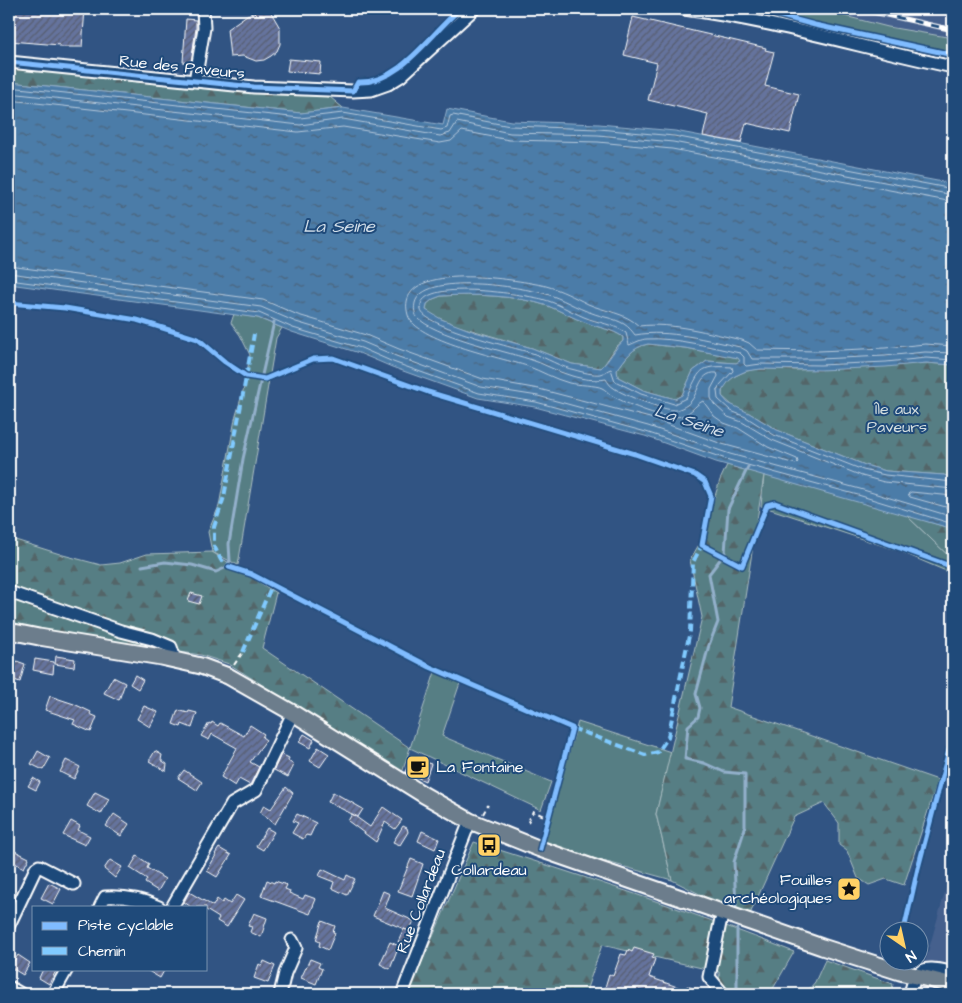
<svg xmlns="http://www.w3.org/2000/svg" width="962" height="1003" font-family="'Architects Daughter',sans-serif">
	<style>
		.built { fill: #45608d }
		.green { fill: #577e84; stroke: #abbec2 }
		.forest { fill: url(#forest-firs); stroke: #abbec2 }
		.water { fill: url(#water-ripples); stroke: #93b0cb; fill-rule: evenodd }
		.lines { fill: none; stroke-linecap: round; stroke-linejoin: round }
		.shore { stroke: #b7cadc; stroke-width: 1 }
		.stream { stroke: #93b0cb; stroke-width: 3 }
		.building { fill: url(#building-hatch); stroke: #fff }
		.minor-casing { stroke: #fff; stroke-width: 15 }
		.major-casing { stroke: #fff; stroke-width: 19 }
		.path { stroke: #fff; stroke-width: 2; stroke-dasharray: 5 4; stroke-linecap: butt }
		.minor { stroke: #1f4a7a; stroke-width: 11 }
		.major { stroke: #6c7d8c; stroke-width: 15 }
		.rail-casing { stroke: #fff; stroke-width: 5 }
		.rail { stroke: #1f4a7a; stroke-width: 3; stroke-dasharray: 9; stroke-linecap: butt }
		.quiet { stroke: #80caff; stroke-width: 4; stroke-dasharray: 8 4; stroke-linecap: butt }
		.cycleway-casing { stroke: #1f4a7a; stroke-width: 8 }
		.cycleway { stroke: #80bcff; stroke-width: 5 }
		.labels { text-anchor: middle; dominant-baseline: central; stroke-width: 4; stroke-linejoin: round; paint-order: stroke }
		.street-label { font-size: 16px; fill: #fff; stroke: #1f4a7a }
		.park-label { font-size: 16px; fill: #d5dfe0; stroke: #1f4a7a }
		.poi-label { font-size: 16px; fill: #fff; stroke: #1f4a7a; text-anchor: start }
		.water-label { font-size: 18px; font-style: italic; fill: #d2dee9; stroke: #1f4a7a }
	</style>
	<defs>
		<pattern id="forest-firs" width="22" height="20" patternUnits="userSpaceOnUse" patternTransform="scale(1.25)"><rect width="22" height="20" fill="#577e84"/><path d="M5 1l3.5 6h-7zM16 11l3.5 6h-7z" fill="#526568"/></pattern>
		<pattern id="water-ripples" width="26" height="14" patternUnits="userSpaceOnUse" patternTransform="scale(1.25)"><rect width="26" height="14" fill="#4b7ba8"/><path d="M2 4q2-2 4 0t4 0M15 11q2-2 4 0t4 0" fill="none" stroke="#4c647a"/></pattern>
		<pattern id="building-hatch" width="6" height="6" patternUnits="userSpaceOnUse" patternTransform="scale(1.25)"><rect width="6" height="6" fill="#65739d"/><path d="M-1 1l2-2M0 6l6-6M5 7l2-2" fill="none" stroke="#575e70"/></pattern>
	</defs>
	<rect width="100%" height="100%" fill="#315483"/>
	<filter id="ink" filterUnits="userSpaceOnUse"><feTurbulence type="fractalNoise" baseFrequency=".02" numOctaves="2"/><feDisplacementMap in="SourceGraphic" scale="10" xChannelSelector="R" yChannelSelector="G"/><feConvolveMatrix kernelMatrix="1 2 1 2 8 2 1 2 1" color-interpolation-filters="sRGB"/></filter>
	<g filter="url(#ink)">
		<!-- built -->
		<path class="built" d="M817,9h107l29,6v23l-65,-11z
			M953,864v130h-37z"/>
		<!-- green -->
		<path class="green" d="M719,9h98l71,18 65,11v19z
			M234,314l24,4 24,10 -6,10 -38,227 -26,-13 -4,-20 11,-26 16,-87 10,-35 5,-29 -10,-20 -9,-12z
			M764,475l142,40 47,45v14l-54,-23 -138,-45z
			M435,672l25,11 -18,53 109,46 -10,28 -131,-62z
			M578,722l93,30 -15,62 16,66 -130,-36z"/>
		<!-- forest -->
		<path class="forest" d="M9,64l321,33 13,11 -42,5 -292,-31z
			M441,296c34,-2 74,-1 107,10 13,5 25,12 39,17 12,5 25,6 36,14v4l-7,6 -14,21 -30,-4 -40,-16 -74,-22 -24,-10 -8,-6 1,-6 6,-5z
			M648,344l37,4 54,10 1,3 -4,2 -29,-2 -14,10 -11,24 -7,4 -32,-9 -25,-13 -1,-7c9,-12 15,-23 31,-26z
			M926,363l27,2v113l-9,-3 -58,-4 -21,-6 -88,-35 -28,-17 -15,-6 -12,-11c-1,-13 13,-21 25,-25 16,-4 33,-1 49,-1 43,-2 87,-3 130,-7z
			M727,465l37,10 -36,232 210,73 -34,105 -18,-6 -17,6 -11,-7 -11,-27 -8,-6v-22l-15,-20 -30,14 -44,97h-11l-67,-34 -16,-66 46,-197 -12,-57 11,-19 19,-61z
			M906,515l47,14v31z
			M9,538l54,17 38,10 19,-2 27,-9 65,-2 64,41 -14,55 148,100 -8,25 -173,-109 -28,-9 -145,-21 -47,-11z
			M474,842c108,34 215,68 320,110l-24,42h-50l-1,-22 -117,-27 -17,49h-177z
			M825,960l68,24 -2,10h-86l10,-12z"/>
		<!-- water -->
		<path class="water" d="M9,82l292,31 42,-5 100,17 4,-16 64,12 88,3 76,7 278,53v181l-27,-2 -40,4 -66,3 -59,-1 -15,2 -11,5 -6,5 -7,10v5l6,7 21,10 28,17 88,35 21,6 58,4 9,3v51l-237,-67 -71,-26 -110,-29 -57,-9 -86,-31 -33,-14 -67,-21 -34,-14 -249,-34zM441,296c34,-2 74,-1 107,10 13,5 25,12 39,17 12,5 25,6 36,14v4c-9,8 -13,19 -22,27l-29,-4 -40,-16 -57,-16 -34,-13 -15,-9 1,-6 6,-5zM648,344l37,4 53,10 2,3 -4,2 -29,-2 -14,10 -11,24 -7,4 -32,-9 -25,-13 -1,-7c9,-12 15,-23 31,-26z"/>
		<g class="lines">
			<!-- shore -->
			<path class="shore" d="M9,87l291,31 43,-5 98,17 6,-2 3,-12 3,-1 57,11 89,3 75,7 279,53
				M9,93l291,32 43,-6 97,17 10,-3 7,-11 53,11 88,2 75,7 280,53
				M9,100l289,32 45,-5 97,16 11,-2 11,-10 47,9 89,2 74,7 281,53
				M9,266l254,34 35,15 68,20 33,14 84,30 56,10 111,29 72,26 74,20 2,-2 -1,-3 -29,-12 -30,-19 -14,-5 -10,-7 -11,-15c-9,4 -13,16 -28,16 -15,1 -51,-14 -64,-22 -3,-2 -6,-6 -9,-7 -5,-3 -25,-3 -33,-5 -15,-4 -28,-12 -42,-17 -25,-8 -113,-26 -119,-51 -16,-57 112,-35 138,-29 15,4 28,11 42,18 18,8 36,8 51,22 33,-4 70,7 103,14l7,3 8,7 62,1 66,-3 40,-4 28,2
				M9,273l252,34 35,15 67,20 33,14 85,31 57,9 110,30 82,28 130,35 93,28
				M9,280l250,33 34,15 68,20 32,14 86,31 57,9 110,30 83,28 129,35 95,29
				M953,353l-28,-1 -40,4 -66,3h-67l-5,-8 -7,-4c-33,-7 -71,-18 -105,-12 -3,-4 -6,-8 -11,-11 -10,-6 -22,-7 -32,-11 -16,-5 -30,-15 -46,-19 -24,-7 -123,-23 -131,9 -1,5 -1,9 2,14 15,18 87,34 112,42 14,4 28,13 43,17 10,3 23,5 34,3 2,3 4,7 8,9 9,7 51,23 62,22 4,-1 8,-3 11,-5 13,-9 10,-34 30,-32l1,3 -7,13v9l3,6 14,13 14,5 30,18 90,36 22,6 69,7
				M953,360l-27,-2 -40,4 -66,3 -59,-1 -15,2 -2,-2v-7l-4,-4c-26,-5 -66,-16 -93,-14 -6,0 -12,4 -18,6l-3,-12c-12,-9 -28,-10 -42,-16 -14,-6 -27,-14 -42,-18 -17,-4 -128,-23 -121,11 2,16 94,38 111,43 15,5 28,14 43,17 7,2 18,5 26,4 4,-1 6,-4 10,-5l4,12 26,13 33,10 12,-6c15,-28 11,-33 46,-31l1,4 -14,15 -2,5 1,8 13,12 15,6 28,18 89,35 22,5 68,7
				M953,496l-42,-4 -3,2 2,3 43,12"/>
			<!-- stream -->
			<path class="stream" d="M142,566l23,-4 27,3 24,7 9,-4 5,-7 -1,-17 14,-85 31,-137
				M736,907l-2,-45 11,-34v-54l-21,-2 -20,-9 -19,-4 3,-33 10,-9 2,-9 -4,-14 13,-49 9,-23 -9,-48 16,-21 3,-44 20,-42
				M737,994v-65"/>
		</g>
		<!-- building -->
		<path class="building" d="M9,9h76l-3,38h-22v-2l-51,-4z
			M256,9h13l11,19v16l-3,7 -6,5 -7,4 -8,1 -13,-5 -13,1 -3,-28 20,-14 9,-3z
			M633,17l133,31 -1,2 9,2 -9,34 34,8 -9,39 -44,-10 -5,20 -38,-7 5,-22 -60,-14 9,-37 -33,-8z
			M186,19l10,1v8l-5,35 -8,-1z
			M289,59l32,3 -1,12 -33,-3z
			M191,593l11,3 -3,8 -11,-3z
			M56,656l19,3 -1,8 -19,-3z
			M11,659l14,5 -5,18 -6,-2 -5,-6z
			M35,659l19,3 -1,12 -20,-4z
			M135,675l8,5 -5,9 -8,-5z
			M113,677l12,6 -6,17 -15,-7z
			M50,696l24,8 17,8 -1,2 7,3 -6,15 -18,-8 2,-4 -30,-10z
			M144,706l14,6 -8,15 -13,-8z
			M178,710l10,3 1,-2 8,2 -5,15 -10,-4 -1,3 -8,-3z
			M212,722l6,4 2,-3 24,13 6,-11 14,9 -2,3 4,3 -16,22 9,5 -9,18 -11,-6 -4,7 -14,-9 16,-29 -25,-14 -3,6 -8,-4 8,-13 2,1z
			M304,734l10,6 -4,8 -11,-6z
			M318,747l11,7 -9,13 -10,-6z
			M38,751l12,7 -7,12 -12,-6z
			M155,751l7,4 -1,5 6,4 -1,7 -17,-10z
			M281,754l8,4 -1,3 6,4 -6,12 -14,-7z
			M66,760l14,7 -6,12 -14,-7z
			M418,760l13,4 -6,17 -20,-9 5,-11 6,2z
			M184,770l18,12 -5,8 -19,-12z
			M33,778l7,4 -4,8 -8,-4z
			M286,787l7,6 -18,31 -15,-11 4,-8 7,4z
			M95,792l14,7 -8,15 -14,-8z
			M333,792l30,17 -5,8 -30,-15z
			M383,807l19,13 -7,9 -10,-7 -9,20 -28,-21 4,-7 18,13z
			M114,814l15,10 -8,12 -15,-10z
			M297,814l19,9 -6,13 -4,-1 -3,4 -11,-6 6,-10 -5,-2z
			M71,821l9,5 -2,4 12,6 -5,9 -22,-10z
			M403,826l4,2 1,4 -8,13 -7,-3z
			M267,828l7,4 -11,18 -7,-4z
			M422,831l17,8 -4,10 -17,-8z
			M219,848l12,7 -14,22 -10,-6 9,-16 -1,-1z
			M13,850l16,8 -5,10 -15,-8z
			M137,856l12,8 -2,4 18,11 -7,12 -13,-8 2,-4 -17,-11z
			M411,859l12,5 -11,32 -14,-5z
			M110,860l12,7 -7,11 -11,-9z
			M322,869l23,11 2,-5 8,4 -8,16 -15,-7 2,-6 -15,-6z
			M267,880l7,3 1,-2 12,4 -2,4 5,2 -1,2 14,6 2,-4 11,4 -6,15 -49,-18z
			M49,883l12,6 -8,15 -12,-6z
			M383,891l7,3 -5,14 29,13 -5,10 -36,-15z
			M189,892l24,14 4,-7 5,4 2,-3 6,4 6,-9 8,5 -17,27 -10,-6 2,-3 -13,-8v-3h-15l-7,-5z
			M254,913l13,5 -6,19 -11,-5 2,-5 -4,-1z
			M322,921l13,5 -2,6 2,1 -7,17 -9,-4 1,-4 -4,-2z
			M404,929l9,4 -5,13 -10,-4z
			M390,942l9,4 -9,23 -10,-5z
			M634,948l20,6 -2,4 3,1 -6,18 37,13 1,-4 20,8h-57l-11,-4 -1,4h-35l6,-20 4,2 8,-22 5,1 2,-5 4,2z
			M18,955l12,8 -7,12 -13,-8z
			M310,959l10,4 -2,4 4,2 -6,15 -15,-6z
			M264,961l11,5 -7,17 -14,-5 5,-14 3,2z
			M43,969h14l-8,15 -10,-6z
			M145,969h20l-5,9z"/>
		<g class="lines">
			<!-- minor casing -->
			<g class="minor-casing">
				<path id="minor" d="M684,9c91,12 179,39 269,58
					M9,62l245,25 99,4 18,-1 17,-6 13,-8 73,-67
					M195,81l9,-53 -1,-19
					M9,592l112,39 31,8 19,8 2,6v7
					M100,907l5,-10c19,-1 37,2 54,10
					M172,907l60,-103 24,-14 37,-77
					M9,925l27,-57 3,-2 35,18
					M9,987l12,7
					M53,994l14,-25
					M280,994l5,-21 11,-25 -4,-8
					M402,994l68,-173
					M723,994l-14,-17 11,-54 4,-10
					M910,994c7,-31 16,-26 43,-22"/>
			</g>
			<!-- major casing -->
			<g class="major-casing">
				<path id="major" d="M9,631l30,6 122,20 40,9 27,10 65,37 131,82 46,26 70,28 282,98 78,25 53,13"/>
			</g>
			<!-- path -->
			<path class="path" d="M234,665l9,-13
				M483,814l5,-9
				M528,822l5,-11 15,7"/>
			<!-- minor -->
			<use href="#minor" class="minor"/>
			<!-- major -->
			<use href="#major" class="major"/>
			<!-- rail casing -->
			<g class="rail-casing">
				<path id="rail" d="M860,9l93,21"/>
			</g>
			<!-- rail -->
			<use href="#rail" class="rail"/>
			<!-- quiet -->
			<path class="quiet" d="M233,569l-12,-9 -7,-14v-19l10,-30 30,-163
				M243,652l29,-67
				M572,728l73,27 13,-3 10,-15 22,-106 3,-69 9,-17"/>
			<!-- cycleway casing -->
			<g class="cycleway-casing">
				<path id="cycleway" d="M755,9l60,16 138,30
					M9,62l245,25 99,4 5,-9c42,2 72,-48 102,-73
					M9,303l56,5 72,12 61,19 27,23 21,14 19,3 48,-20 20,-1 95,34 207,62 60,21 10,7 6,14 -9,49 40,21 25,-61 8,-2 178,64
					M229,567l22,7 179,93 142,61 -32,121
					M904,930l14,-62 35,-133"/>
			</g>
			<!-- cycleway -->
			<use href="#cycleway" class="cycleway"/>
		</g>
	</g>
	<!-- icons -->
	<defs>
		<g id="cafe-square" transform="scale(1.25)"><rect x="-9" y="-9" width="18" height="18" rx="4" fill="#ffd166" stroke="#1f4a7a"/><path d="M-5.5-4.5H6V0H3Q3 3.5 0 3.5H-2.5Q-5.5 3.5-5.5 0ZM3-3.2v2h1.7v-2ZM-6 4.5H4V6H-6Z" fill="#111"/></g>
		<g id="bus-square" transform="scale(1.25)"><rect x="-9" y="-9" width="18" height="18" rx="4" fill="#ffd166" stroke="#1f4a7a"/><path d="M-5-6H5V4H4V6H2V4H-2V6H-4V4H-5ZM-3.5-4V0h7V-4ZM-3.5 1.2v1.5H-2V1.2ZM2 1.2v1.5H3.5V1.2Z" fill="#111"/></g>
		<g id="sight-square" transform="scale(1.25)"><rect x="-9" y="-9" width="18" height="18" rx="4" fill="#ffd166" stroke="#1f4a7a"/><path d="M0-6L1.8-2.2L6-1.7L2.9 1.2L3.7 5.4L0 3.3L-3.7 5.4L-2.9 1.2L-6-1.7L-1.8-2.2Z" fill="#111"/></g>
	</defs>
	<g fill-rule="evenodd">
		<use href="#cafe-square" x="418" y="767"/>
		<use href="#bus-square" x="489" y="845"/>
		<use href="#sight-square" x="849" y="889"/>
	</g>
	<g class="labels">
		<!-- street labels -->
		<g class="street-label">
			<text transform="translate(182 67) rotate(6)">Rue des Paveurs</text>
			<text transform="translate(421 901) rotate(-69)">Rue Collardeau</text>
		</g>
		<!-- park labels -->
		<g class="park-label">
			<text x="897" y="409">Île aux<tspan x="897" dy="18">Paveurs</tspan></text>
		</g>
		<!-- poi labels -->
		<g class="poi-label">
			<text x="436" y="767">La Fontaine</text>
			<text x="489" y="870" text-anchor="middle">Collardeau</text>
			<text x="832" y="880" text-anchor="end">Fouilles<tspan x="832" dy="18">archéologiques</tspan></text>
		</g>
		<!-- water labels -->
		<g class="water-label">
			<text x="339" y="226">La Seine</text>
			<text transform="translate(689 421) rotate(18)">La Seine</text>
		</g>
	</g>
	<!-- margin -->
	<rect width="962" height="1003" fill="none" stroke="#1f4a7a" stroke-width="30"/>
	<rect x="15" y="15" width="932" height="973" fill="none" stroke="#fff" stroke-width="2" filter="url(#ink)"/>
	<!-- legend -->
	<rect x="32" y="906" width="175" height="65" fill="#1f4a7a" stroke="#7992af"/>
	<rect x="42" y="922" width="25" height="8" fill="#80bcff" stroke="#7992af"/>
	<text x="78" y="930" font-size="15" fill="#ffffff">Piste cyclable</text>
	<rect x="42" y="947" width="25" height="8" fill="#80caff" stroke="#7992af"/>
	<text x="78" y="956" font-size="15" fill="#ffffff">Chemin</text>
	<!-- north arrow -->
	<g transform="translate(904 946) rotate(146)"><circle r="24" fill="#1f4a7a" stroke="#7992af"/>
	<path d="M0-4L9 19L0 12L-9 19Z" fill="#ffd166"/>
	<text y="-8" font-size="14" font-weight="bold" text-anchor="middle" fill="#ffffff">N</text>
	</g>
</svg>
